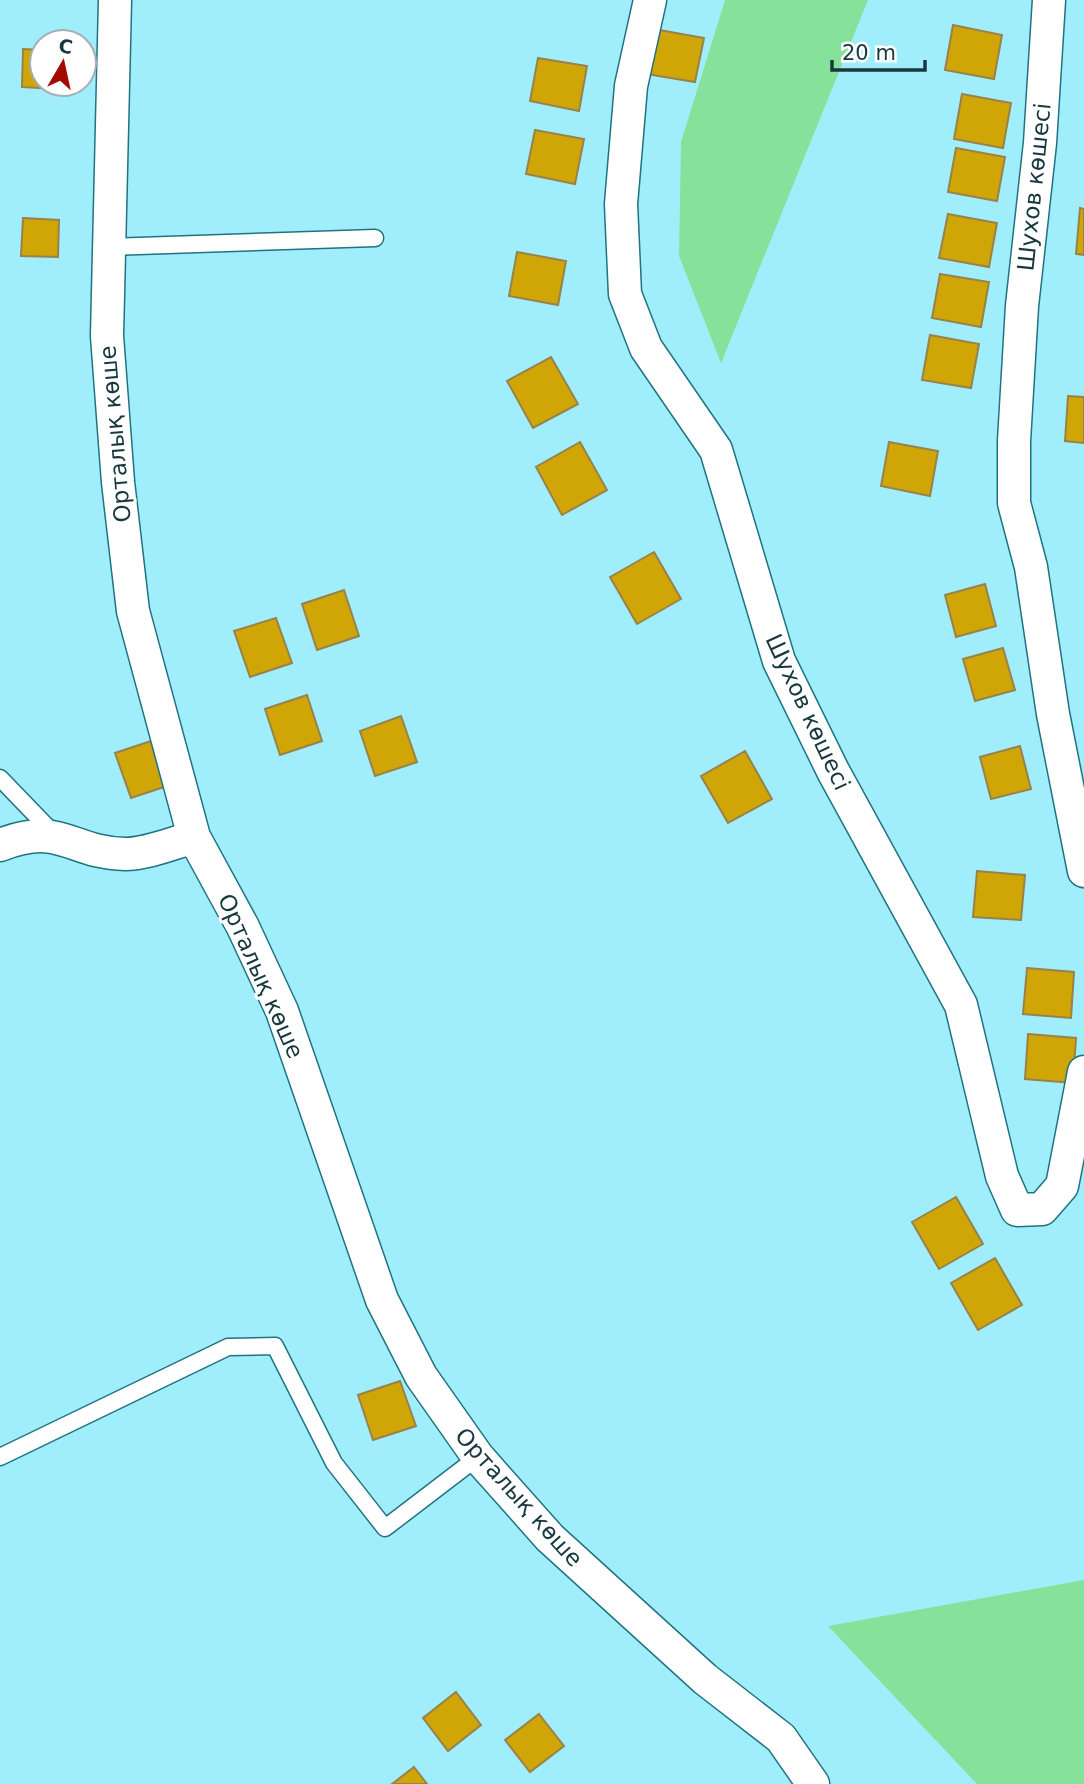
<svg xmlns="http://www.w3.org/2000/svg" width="1084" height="1784" font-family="'DejaVu Sans',sans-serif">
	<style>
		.green { fill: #86e19a }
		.building { fill: #d0a506; stroke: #97824b; stroke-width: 2 }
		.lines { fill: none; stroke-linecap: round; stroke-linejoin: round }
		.lane-casing { stroke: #207380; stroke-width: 19 }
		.street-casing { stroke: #207380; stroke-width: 35 }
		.lane { stroke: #fff; stroke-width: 16 }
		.street { stroke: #fff; stroke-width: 32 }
		.labels { text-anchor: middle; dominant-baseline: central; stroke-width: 6; stroke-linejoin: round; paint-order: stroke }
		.street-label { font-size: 23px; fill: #18383e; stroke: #fff }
	</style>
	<rect width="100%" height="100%" fill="#a0eefb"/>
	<!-- green -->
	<path class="green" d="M725,0h143l-147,363 -42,-107 2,-114z
		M1084,1580v204h-107l-149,-158z"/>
	<!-- building -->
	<path class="building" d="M953,25l49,10 -8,44 -49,-9z
		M654,29l50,9 -9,44 -49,-8z
		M23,49l19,1v34h16v5l-36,-2z
		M538,58l49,8 -8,45 -49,-10z
		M962,94l49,9 -8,45 -49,-9z
		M535,130l49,9 -9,45 -49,-10z
		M956,148l49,9 -8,44 -49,-9z
		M1080,208l4,1v46l-8,-1z
		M948,214l49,9 -8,44 -50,-9z
		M23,218l36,2 -1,37 -37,-1z
		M517,252l49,9 -8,44 -49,-9z
		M940,274l49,8 -8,45 -49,-9z
		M930,335l49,9 -8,44 -49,-8z
		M551,357l27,47 -45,24 -26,-47z
		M1068,396l16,1v46l-19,-2z
		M580,442l27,48 -45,25 -26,-48z
		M889,442l49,9 -8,45 -49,-10z
		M654,552l27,47 -44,25 -27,-47z
		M985,584l11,42 -40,11 -11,-42z
		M344,590l15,46 -42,14 -15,-46z
		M276,618l16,45 -42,14 -16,-46z
		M1003,648l12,42 -40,11 -12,-42z
		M307,695l15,46 -42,14 -15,-46z
		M401,716l16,46 -42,14 -15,-45z
		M157,739l16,45 -42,14 -16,-45z
		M1020,746l11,43 -40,10 -11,-42z
		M745,751l27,48 -44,24 -27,-47z
		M977,871l48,4 -4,45 -48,-3z
		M1027,968l47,4 -3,46 -48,-4z
		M1028,1034l48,4 -3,45 -48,-4z
		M956,1197l27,47 -44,25 -27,-47z
		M995,1258l27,47 -44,25 -27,-47z
		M400,1381l16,45 -43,14 -15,-45z
		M456,1692l25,33 -33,26 -25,-33z
		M539,1714l25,32 -34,26 -25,-32z
		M414,1767l13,17h-35z"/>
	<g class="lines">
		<!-- lane casing -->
		<g class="lane-casing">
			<path id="lane" d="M109,247l266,-9
				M0,778l55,57
				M0,1457l228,-110 47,-1 59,117 51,65 93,-71"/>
		</g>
		<!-- street casing -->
		<g class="street-casing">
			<path id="street" d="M115,0l-8,336 11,146 15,129 61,226 49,90 39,84 100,289 39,76 57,81 72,81 155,141 76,59 32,46
				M650,0l-19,86 -10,118 4,90 21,54 70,102 63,211 54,110 128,234 41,171 15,34 25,-1 20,-23 22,-114
				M1049,0l-9,143 -18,163 -8,135v62l17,64 22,147 31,157
				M0,845c62,-24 70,8 125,9 22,0 48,-11 69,-17"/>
		</g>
		<!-- lane -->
		<use href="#lane" class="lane"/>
		<!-- street -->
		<use href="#street" class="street"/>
	</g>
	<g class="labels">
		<!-- street labels -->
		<g class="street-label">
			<text transform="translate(1034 187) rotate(-84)">Шухов көшесі</text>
			<text transform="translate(115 434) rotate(-95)">Орталық көше</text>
			<text transform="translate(808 712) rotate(65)">Шухов көшесі</text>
			<text transform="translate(261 976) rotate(66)">Орталық көше</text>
			<text transform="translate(519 1497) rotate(48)">Орталық көше</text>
		</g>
	</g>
	<!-- north arrow -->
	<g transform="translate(63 63) rotate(9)"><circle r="33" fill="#ffffff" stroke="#a3afb2" stroke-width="2"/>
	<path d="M0-5L12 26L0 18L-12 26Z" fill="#a20a02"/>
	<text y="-10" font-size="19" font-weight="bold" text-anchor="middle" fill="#18383e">С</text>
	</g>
	<!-- scale -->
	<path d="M832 60v10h93v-10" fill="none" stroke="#18383e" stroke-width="3.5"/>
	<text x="842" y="60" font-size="21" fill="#18383e" stroke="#ffffff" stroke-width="5" paint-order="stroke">20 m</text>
</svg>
